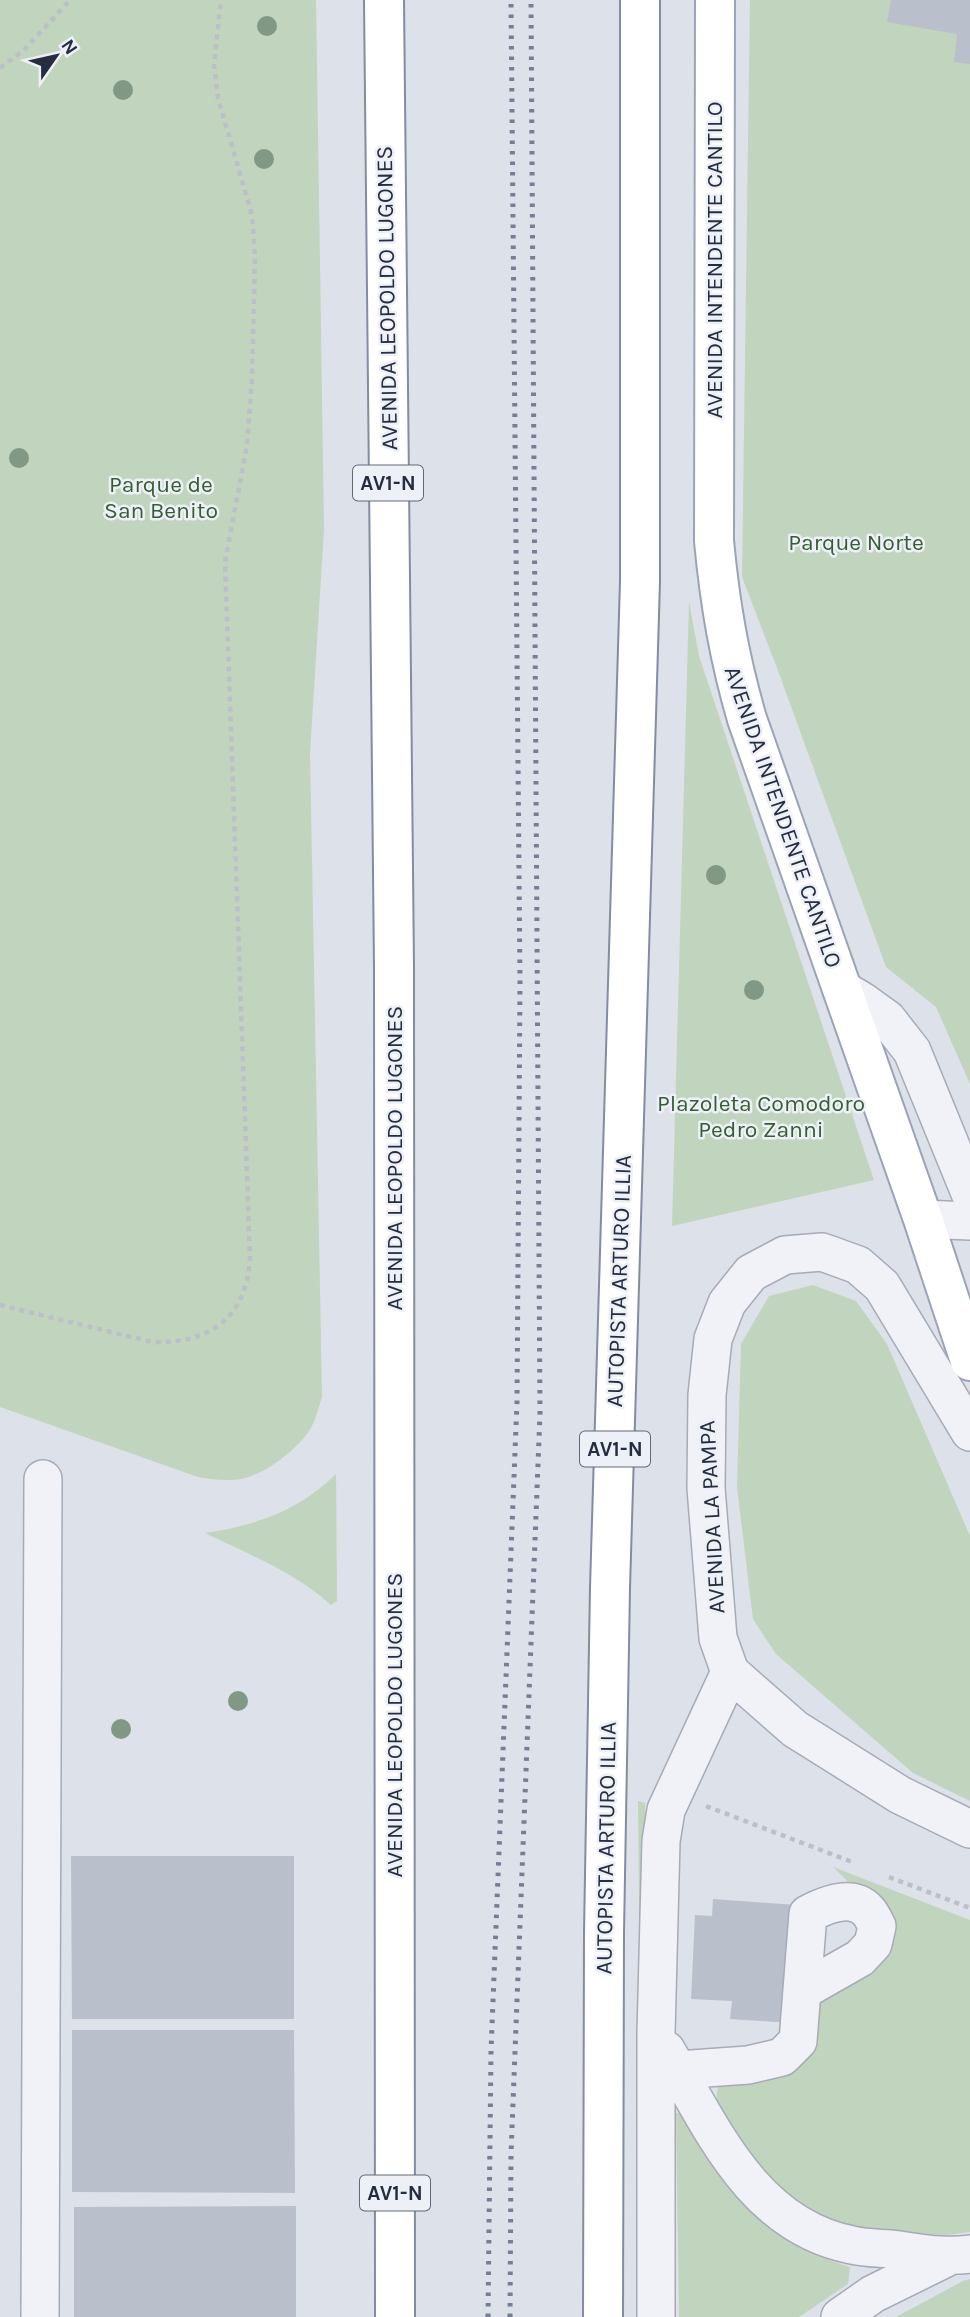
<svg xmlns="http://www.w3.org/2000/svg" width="970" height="2317" font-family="Karla,sans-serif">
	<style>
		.green { fill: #c1d4bd }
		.building { fill: #babfcc }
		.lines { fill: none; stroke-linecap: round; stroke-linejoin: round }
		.minor-casing { stroke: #a6abb7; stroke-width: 40 }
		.major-casing { stroke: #9ba4b6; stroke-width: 42 }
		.highway-casing { stroke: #838ca1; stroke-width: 42 }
		.path { stroke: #bbbfc8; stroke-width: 4.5; stroke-dasharray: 5 5; stroke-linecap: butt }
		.minor { stroke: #f0f2f7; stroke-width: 37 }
		.major { stroke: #fff; stroke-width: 38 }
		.highway { stroke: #fff; stroke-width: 38 }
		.rail { stroke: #757e94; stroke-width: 5; stroke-dasharray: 3.5 7; stroke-linecap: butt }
		.tree { fill: #819984 }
		.labels { text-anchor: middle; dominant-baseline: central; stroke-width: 5; stroke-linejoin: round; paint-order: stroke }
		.shield { fill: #edf0f6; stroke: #616877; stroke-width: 2 }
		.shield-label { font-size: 21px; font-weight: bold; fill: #252d41 }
		.street-label { font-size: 23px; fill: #252d41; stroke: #edf0f6 }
		.park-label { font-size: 23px; fill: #355e31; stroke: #edf0f6 }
	</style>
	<rect width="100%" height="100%" fill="#dde1e9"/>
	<!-- green -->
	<path class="green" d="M0,0h316l8,529 -14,224 12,644c-3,9 -6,21 -11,31 -13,21 -45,46 -70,51 -15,2 -28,1 -43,-2l-198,-70z
		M750,0h220v1084l-34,-77 -50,-40 -109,-299 -35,-91z
		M689,602l10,54 175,524 -202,46z
		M813,1285l43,16 31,43 83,192v265l-57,-28 -137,-119 -23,-35 -16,-132 4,-143 28,-48z
		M336,1474l1,127 -6,4c-36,-33 -83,-51 -126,-72 50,-7 95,-23 131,-59z
		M638,1801l7,2 1,156 -4,232z
		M833,1867l137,53v312l-23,3 -84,-2 -32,-11 -34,-17 -54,-58 -27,-46 3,-22 52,-5 43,-78 72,-77z
		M676,2113h8c31,70 92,134 166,154l-2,17 -49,33h-120z
		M970,2279v38h-74l67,-36z"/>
	<!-- building -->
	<path class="building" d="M891,0h79v64l-16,-2 3,-28 -70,-12z
		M71,1856h223v163h-222z
		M713,1899l84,6 -6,118 -61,-4 2,-18 -41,-2 4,-84 17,1z
		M72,2030h222l1,163 -223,-1z
		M296,2206v111h-222v-110z"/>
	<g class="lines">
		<!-- minor casing -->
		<g class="minor-casing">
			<path id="minor" d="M842,989l20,12 25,18 25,32 58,142
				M923,1219l47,2
				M970,1432l-88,-146 -24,-21 -36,-13 -37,3 -34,18 -24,30 -14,36 -6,56 -1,93 12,150 12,34 65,57 105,66 70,34
				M666,2050c46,78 87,176 186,195 13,3 26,3 38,4 27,3 53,9 80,5
				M678,2070l70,-5 34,-8 16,-16 10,-127c17,-9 44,-21 60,-3 4,4 6,10 9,15l-4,18 -13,14 -58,33
				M40,2317l3,-838
				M656,2317v-283l5,-193 5,-31 64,-138
				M840,2317l33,-23 77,-38"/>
		</g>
		<!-- major casing -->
		<g class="major-casing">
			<path id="major" d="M715,0l-1,541c6,63 15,116 33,178l176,500 47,142"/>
		</g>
		<!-- highway casing -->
		<g class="highway-casing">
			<path id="highway" d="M384,0l10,967 1,1350
				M603,2317l1,-384 6,-345 30,-1007v-581"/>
		</g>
		<!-- path -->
		<path class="path" d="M0,68l23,-17 47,-51
			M0,1305l152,37c58,2 94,-24 98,-83l-25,-697 22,-117 5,-66 3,-123 -3,-41 -34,-117 -4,-33 7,-65
			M706,1806l146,56
			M889,1877l81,31"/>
		<!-- minor -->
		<use href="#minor" class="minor"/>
		<!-- major -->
		<use href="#major" class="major"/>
		<!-- highway -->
		<use href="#highway" class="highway"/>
		<!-- rail -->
		<path class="rail" d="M488,2317l3,-266 26,-649 3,-420 -9,-982
			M510,2317l1,-163 29,-741 -9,-1413"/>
	</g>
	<!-- trees -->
	<g class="tree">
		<circle cx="267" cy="26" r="10"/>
		<circle cx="123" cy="90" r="10"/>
		<circle cx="264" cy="159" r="10"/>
		<circle cx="19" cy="458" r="10"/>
		<circle cx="716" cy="875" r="10"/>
		<circle cx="754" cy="990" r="10"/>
		<circle cx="238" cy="1701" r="10"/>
		<circle cx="121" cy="1729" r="10"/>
	</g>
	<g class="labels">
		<!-- shield labels -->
		<g class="shield">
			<rect x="353" y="465.5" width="70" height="35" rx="5"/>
			<rect x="580" y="1431.5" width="70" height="35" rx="5"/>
			<rect x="360" y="2175.5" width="70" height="35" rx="5"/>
		</g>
		<g class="shield-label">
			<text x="388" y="483">AV1-N</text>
			<text x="615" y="1449">AV1-N</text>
			<text x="395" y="2193">AV1-N</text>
		</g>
		<!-- street labels -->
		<g class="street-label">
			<text transform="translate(714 260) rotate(-90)">AVENIDA INTENDENTE CANTILO</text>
			<text transform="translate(387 298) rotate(-91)">AVENIDA LEOPOLDO LUGONES</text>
			<text transform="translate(783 817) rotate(71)">AVENIDA INTENDENTE CANTILO</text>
			<text transform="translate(394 1158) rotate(-90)">AVENIDA LEOPOLDO LUGONES</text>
			<text transform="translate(619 1281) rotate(-88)">AUTOPISTA ARTURO ILLIA</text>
			<text transform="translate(712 1517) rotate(-93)">AVENIDA LA PAMPA</text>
			<text transform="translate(394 1725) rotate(-90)">AVENIDA LEOPOLDO LUGONES</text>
			<text transform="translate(606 1848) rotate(-89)">AUTOPISTA ARTURO ILLIA</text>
		</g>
		<!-- park labels -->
		<g class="park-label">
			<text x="161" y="484">Parque de<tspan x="161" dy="26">San Benito</tspan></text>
			<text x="856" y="542">Parque Norte</text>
			<text x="761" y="1103">Plazoleta Comodoro<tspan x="761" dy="26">Pedro Zanni</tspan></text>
		</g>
	</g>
	<!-- north arrow -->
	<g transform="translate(56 56) rotate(56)" stroke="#edf0f6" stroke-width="5" paint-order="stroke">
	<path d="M0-5L12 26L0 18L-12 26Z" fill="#252d41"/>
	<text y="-10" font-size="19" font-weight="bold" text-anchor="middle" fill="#252d41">N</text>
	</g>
</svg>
